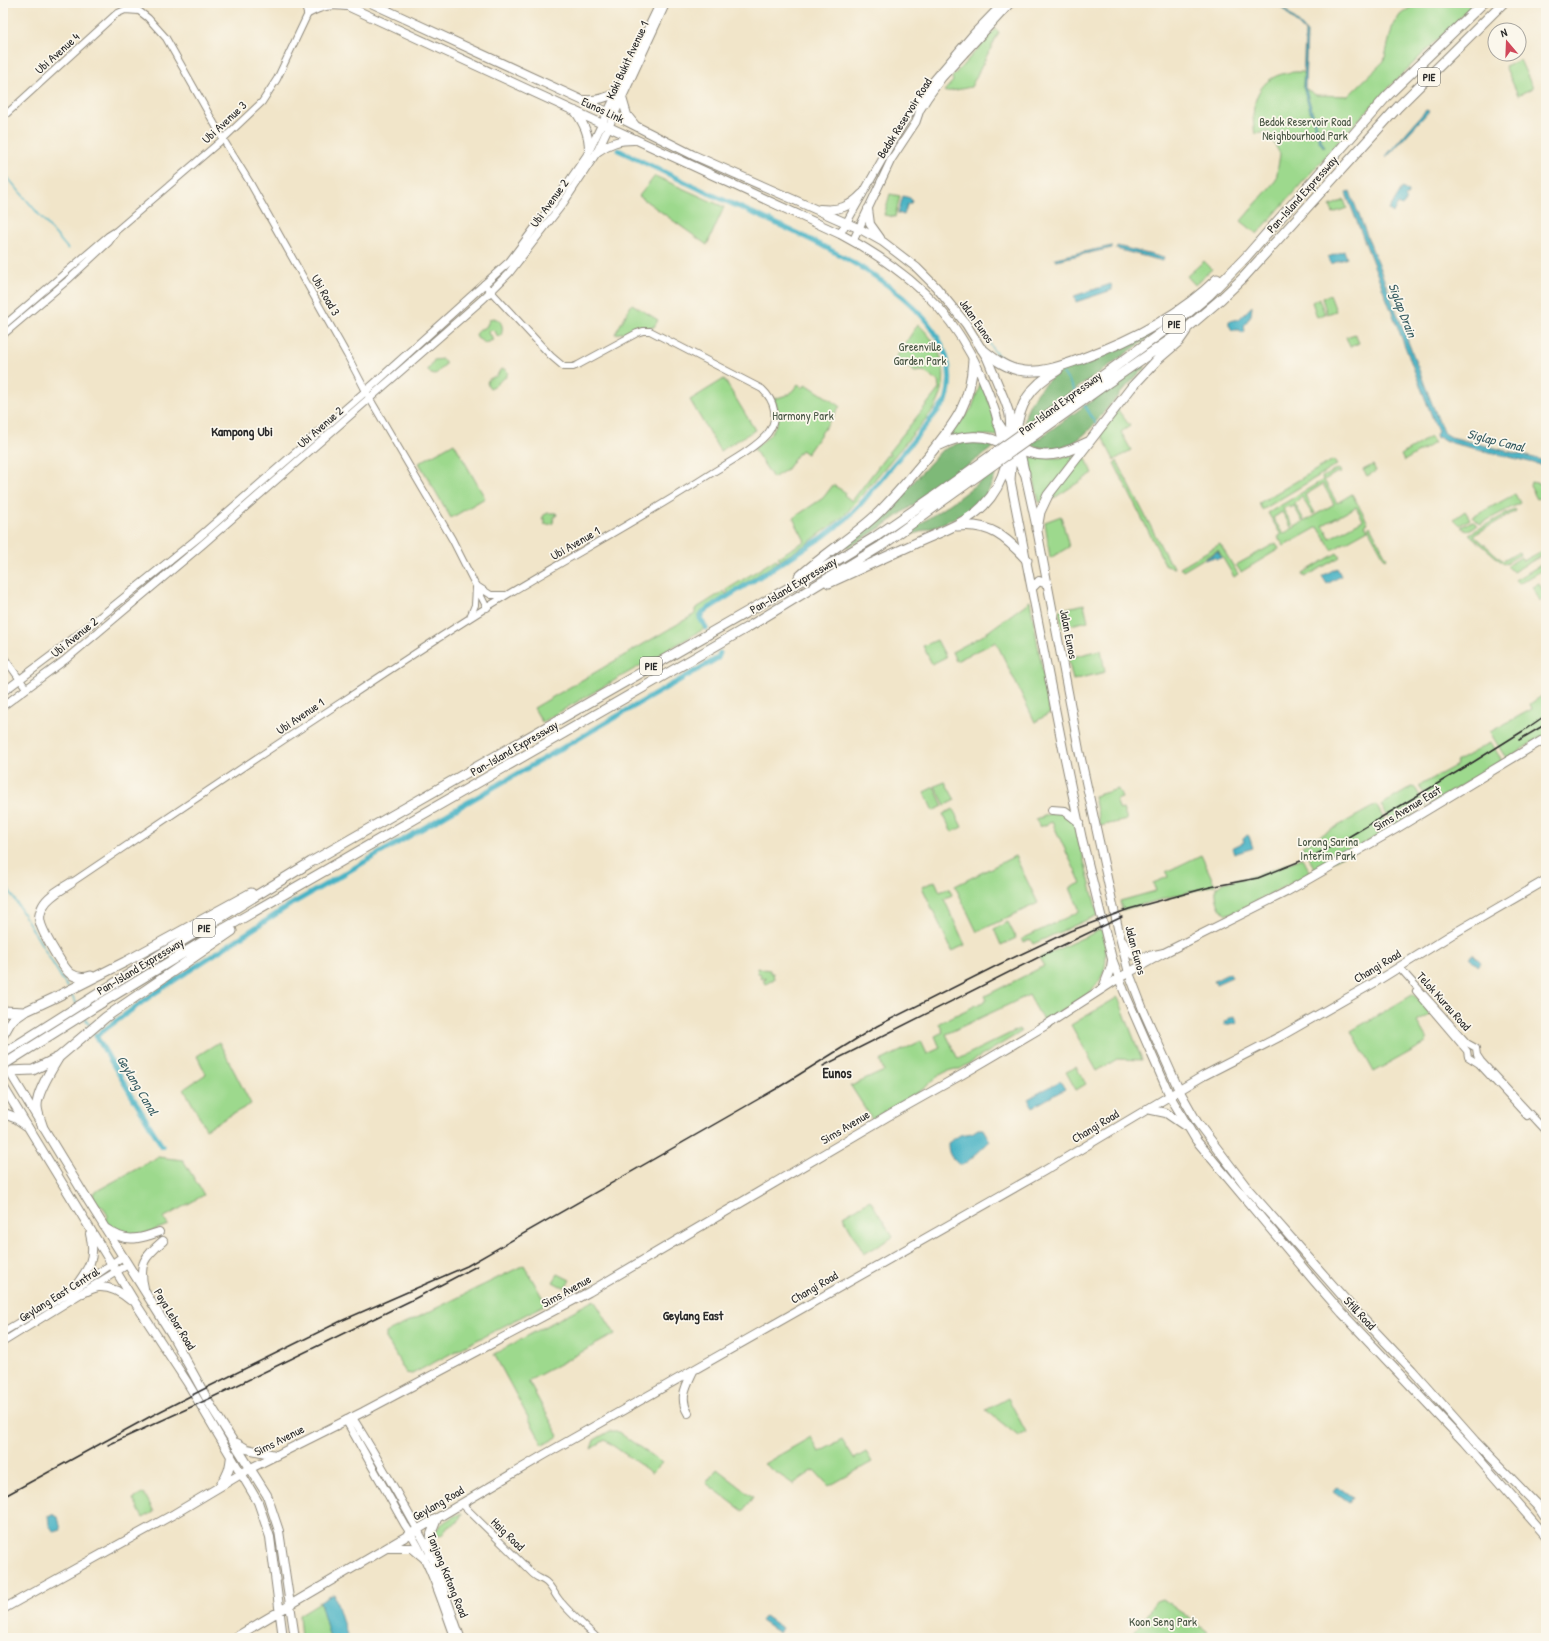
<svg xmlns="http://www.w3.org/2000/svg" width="1549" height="1641" font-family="'Patrick Hand',sans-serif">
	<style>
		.green { fill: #9dd98d; stroke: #64825c; fill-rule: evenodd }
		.forest { fill: #7eb978; stroke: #547252 }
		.water { fill: #48b3c5; stroke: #3a6f78 }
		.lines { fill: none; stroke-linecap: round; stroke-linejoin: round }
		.stream { stroke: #48b3c5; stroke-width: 1.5 }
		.canal { stroke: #48b3c5; stroke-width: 5 }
		.tertiary-casing { stroke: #8e887a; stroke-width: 8 }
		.secondary-casing { stroke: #8e887a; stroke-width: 9 }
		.primary-casing { stroke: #8e887a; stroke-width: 10 }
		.trunk-casing { stroke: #8e887a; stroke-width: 10 }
		.motorway-casing { stroke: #8e887a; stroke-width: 11 }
		.tertiary { stroke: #fff; stroke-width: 6 }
		.secondary { stroke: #fff; stroke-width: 7 }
		.primary { stroke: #fff; stroke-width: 8 }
		.trunk { stroke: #fff; stroke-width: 8 }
		.motorway { stroke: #fff; stroke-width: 9 }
		.rail { stroke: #2b2b2b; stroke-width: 1.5 }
		.motorway-bridge-casing { stroke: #8e887a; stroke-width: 11; stroke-linecap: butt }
		.motorway-bridge { stroke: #fff; stroke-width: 9 }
		.labels { text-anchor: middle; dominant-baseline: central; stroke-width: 3.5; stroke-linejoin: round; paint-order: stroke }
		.shield { fill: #fbf7ec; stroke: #696865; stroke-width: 1 }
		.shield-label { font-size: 11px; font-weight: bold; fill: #2b2b2b }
		.street-label { font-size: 12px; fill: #2b2b2b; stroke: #fbf7ec }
		.park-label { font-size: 12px; fill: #485644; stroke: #fbf7ec }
		.water-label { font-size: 13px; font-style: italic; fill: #355b61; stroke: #fbf7ec }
		.neighbourhood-label { font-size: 13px; font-weight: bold; fill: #2b2b2b; stroke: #fbf7ec }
		.quarter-label { font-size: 14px; font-weight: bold; fill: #2b2b2b; stroke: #fbf7ec }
	</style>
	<rect width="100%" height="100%" fill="#fbf7ec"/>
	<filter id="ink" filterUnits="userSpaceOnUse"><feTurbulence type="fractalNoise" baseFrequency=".025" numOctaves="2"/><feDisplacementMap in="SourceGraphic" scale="8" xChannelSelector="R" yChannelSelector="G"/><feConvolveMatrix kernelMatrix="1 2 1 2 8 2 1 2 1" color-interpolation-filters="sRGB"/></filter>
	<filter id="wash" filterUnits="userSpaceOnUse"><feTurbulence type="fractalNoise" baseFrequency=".012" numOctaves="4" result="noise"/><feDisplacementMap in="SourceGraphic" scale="16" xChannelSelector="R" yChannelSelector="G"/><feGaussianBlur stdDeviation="0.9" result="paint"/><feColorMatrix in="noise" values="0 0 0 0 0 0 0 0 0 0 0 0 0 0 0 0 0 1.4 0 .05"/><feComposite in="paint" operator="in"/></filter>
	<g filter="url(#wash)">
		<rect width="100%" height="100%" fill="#f1e5c9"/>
		<!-- green -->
		<path class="green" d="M1416,3h59l-84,82 -53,57 -81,92 -16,-13 35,-41 4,-26 -12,-22 -13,2c-7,-36 7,-64 47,-62l2,1 -1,14 13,8 32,1 36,-35 8,-33 8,-13z
			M996,29l3,3 -28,55 -25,5 -2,-1 9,-10 -1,-4z
			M1520,60l13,28 -15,7 -13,-29z
			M655,176l69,31 -17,38 -68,-49z
			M890,194l10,2 -5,21 -11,-2z
			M1344,200l3,8 -14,5 -3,-7z
			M1204,261l8,8 -17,16 -8,-9z
			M1330,295l6,16 -9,3 -5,-16z
			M1319,299l6,15 -8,3 -5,-15z
			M632,304l26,16 -4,7 -39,7z
			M494,318c8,2 10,10 7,17l-3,2 -3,-6 -5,-1 -2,2 1,3h2l2,5 -8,3 -8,-5 -1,-4 2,-4 8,-3 4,-8z
			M918,324c25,23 34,53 17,84l-91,108 -36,27 -107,68 -3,6 6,12 -162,93 -8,-14 161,-94v-5l29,-18 2,3 2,-2 -2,-2 50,-31 2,3 2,-2 -2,-3 27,-16 -12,-23 30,-20 10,-13 12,7 -1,3 8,6 35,-46 2,1 1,-2 -2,-1 51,-64 -1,-8 -15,-10 -8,1 -20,-13z
			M1355,334l4,9 -9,4 -4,-10z
			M442,359l3,2v4l-10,10 -4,-1 -3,-4 6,-10z
			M504,369l4,3 -2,5c-7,3 -9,9 -16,11 -7,-8 1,-10 7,-12l3,-6z
			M724,379l31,51 -35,21 -30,-51z
			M981,382l10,25 7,29 -10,-1 -41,4 25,-31z
			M798,384l5,4 3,-4 34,22 -33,48 -6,-4 -15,20 -13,8 -19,-29c17,-14 31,-26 20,-50l16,-5z
			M1117,409l13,17 -9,6 10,18 -17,10 -15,-29z
			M1430,437l4,6 -30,18 -3,-6z
			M454,443l31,55 -34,20 -32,-55z
			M1083,453l10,20 -42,27 -1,-3z
			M1077,454l-37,49 -1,-1 -10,-45 30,1z
			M1333,460l4,5 -75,45 -3,-7z
			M1117,461l52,101 3,1 2,5 -8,-2 -52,-103z
			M1373,465l3,6 -9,5 -4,-6z
			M1338,469l3,2 -1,3 -2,-2 -14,8 13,23 15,-9 16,29 -3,2 3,5 -36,20 -14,-23 -34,19 -6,-9 3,-2 -13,-22 55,-33 -1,-3zM1323,484l11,20 -51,30 -10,-16 9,-6 9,15 2,-1 -10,-17 5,-3 2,2 4,-2 8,15 2,-1 -9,-16 7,-7 10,17 3,-1 -10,-18zM1356,507l7,13 -33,18 -7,-13z
			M1531,482l15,3v22l-6,-9 -3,1 -7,-13z
			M1515,494l5,9 -40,21 -7,-7z
			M1515,509l1,2 -42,24 29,26 16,-9 1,3 -16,9 -35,-30z
			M1465,511l5,8 -10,6 -6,-6z
			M548,513h8l1,2 -3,2 -1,6 -5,2 -4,-1 1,-1v-4h-3l2,-4z
			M1061,516l8,31 -19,11 -5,-36z
			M1472,521l6,4 -11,6 -6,-4z
			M1370,526l17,32 -2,1 -17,-31z
			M1276,543l3,6 -38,23 -5,-7z
			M1220,544l18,30 -4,3 -16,-27 -35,21 -3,-4z
			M1546,549v4l-33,19 -6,-6 14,-9 2,4z
			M1337,553l3,4 -35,20 -2,-4z
			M1546,562v6l-27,16 -4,-4z
			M1539,583l7,13 -6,5 -8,-14z
			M1030,601l20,112 -15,9 -39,-80 -40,19 -4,-9 30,-16z
			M1084,604l4,17 -26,6 -3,-17z
			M937,640l9,17 -14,7 -9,-18z
			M1101,650l4,22 -32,8 -5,-22z
			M1546,693v41l-40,25 -16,-27 42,-23 -2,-5z
			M1491,742l11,19 -72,43 -11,-18 38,-21 -1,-3z
			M945,782l10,18 -10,5 -10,-19z
			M1414,786l12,20 -33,20 -12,-21z
			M934,787l9,19 -10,5 -9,-19z
			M1118,789l4,9 -6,2 4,10 3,-1 4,11 -27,6 -6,-30z
			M1376,805l14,24 -74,42 -14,-25z
			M953,809l9,18 -10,5 -9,-18z
			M1055,811l5,1 14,10 24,93 -65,29 -3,-5 -6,3 -2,-3 58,-28 -10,-23 11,-5 -29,-61 -12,5 -4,-7z
			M1201,855l14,30 -93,25 -2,-9 36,-10 -3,-8 15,-6 -2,-5z
			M1015,856l23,47 -61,29 -22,-46z
			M1302,858l9,15 -80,41 -5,1c-8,-6 -11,-18 -10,-28l6,-4 36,-8z
			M935,881l5,11 9,-4 3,7 -8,4 21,46 -13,6 -30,-64z
			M1008,922l8,16 -15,7 -7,-16z
			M1102,929c15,56 -14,66 -57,92l-4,-4 -12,-22 -83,39 12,25 61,-30 2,3 -61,37c-13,-1 -27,10 -35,19l-53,31 -21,-33 33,-15 -4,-10 41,-20 6,13 13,-6 -5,-12 8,-4 -4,-9 48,-23 -2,-4 59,-30 -5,-8z
			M757,968l13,2v3h3l1,6 -8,5 -3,-3 3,-2 -6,-2 1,-3 -3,-1z
			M1414,994l18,20 -15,8 10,17 -1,4 -52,29 -23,-41z
			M1118,997l24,63 -25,-1 -20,12 -26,-46z
			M219,1042l32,62 -45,25 -22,-40 22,-15 -9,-18z
			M1076,1067l10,17 -10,6 -10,-18z
			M158,1157l25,3 21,35 -41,23 5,7 -24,9 -19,2 -20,-13 3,-7 -5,-9 -9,-5 -1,-9z
			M870,1200l23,37 -29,17 -21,-38z
			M524,1265l22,39 -134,70 -6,-1 -20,-35v-5z
			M558,1274l12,6 -6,8 -11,-6z
			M594,1300l21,34 -87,47 31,55 -16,9 -49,-91z
			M1008,1398l18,34 -8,4 -32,-26z
			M610,1431h7l45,32 -10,10 -47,-33 -14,9 3,-9z
			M811,1437l8,15 23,-12 12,19 12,-7 6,10 -43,24 -15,-16 -21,14 -29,-20z
			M717,1469l36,28 -10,14 -37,-28z
			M144,1493l10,19 -11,6 -10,-19z
			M462,1513l-4,9 -10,5 -7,9 -4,-1 -2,2 -2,-2c5,-11 18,-18 29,-22z
			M1163,1599l44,32 -5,7h-60l-8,-6 23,-31z
			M320,1602l10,36h-29l-2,-23z"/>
		<!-- forest -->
		<path class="forest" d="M1156,329l2,2 -133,94c-1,-8 2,-16 6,-23 20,-38 68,-45 104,-61 8,-3 14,-8 21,-12z
			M1143,364l2,4c-13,12 -24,25 -36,38 -23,28 -37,51 -79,39z
			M961,442h19l15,4 -107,77 -40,25 -2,-3 53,-47 42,-47z
			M998,468c-4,11 -8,22 -16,31 -18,20 -61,32 -87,42l59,-40z"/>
		<!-- water -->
		<path class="water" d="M1277,3h2l28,29 -2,55 16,53 4,7 -1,1 -5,-7 -16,-54 2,-55z
			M1426,110l3,1 -43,47 -1,-1z
			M1402,188l7,4 -4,6 2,2 -5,6 -4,-2 -5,9 -4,-3z
			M1350,192l93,240 8,5 95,24v5l-94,-23 -6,-2 -6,-4 -3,1 -1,-4 2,-2 -92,-239z
			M903,196l7,2 2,2 -1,3 -4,2 -3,10 -6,-2z
			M1112,246v2l-56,12 -1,-2z
			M1117,246l47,12 -1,3 -47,-12z
			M1344,251l3,7 -16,6 -3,-7z
			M1111,284l1,6 -36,12 -2,-6z
			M1252,306l-1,9 -7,11 1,5 -3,2 -2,-3h-8l-3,-5v-4l10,-2z
			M1218,551l3,7 -5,1 -1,-2 -11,3z
			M1337,568l4,8 -14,8 -5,-8z
			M1247,835l2,1 4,12 -19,6 -2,-6 12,-6 -1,-3z
			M1473,954l8,8 -3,4 -9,-9z
			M1230,973l2,4 -16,7 -2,-3z
			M1233,1016l2,1 3,5 -13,3 -1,-3z
			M1060,1081l5,8 -32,18 -5,-8z
			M978,1129h5l7,12c-4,4 -25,24 -28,24 -4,0 -5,-3 -8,-5 -5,-5 -6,-10 -6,-17l12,-8 12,-2z
			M1338,1486l15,11 -4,5 -15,-11z
			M52,1514l6,3 3,13 -7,2 -5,-7 -1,-9z
			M334,1594l14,44h-18l-10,-36z
			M765,1616l17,12 -3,5 -18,-12z"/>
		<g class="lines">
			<!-- stream -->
			<path class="stream" d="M3,172l65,77
				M990,344c7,15 20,20 36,23
				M1063,373l12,18
				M1084,405l12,19
				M3,880l64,107
				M71,994l6,10
				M85,1018l5,8
				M93,1031l3,5"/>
			<!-- canal -->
			<path class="canal" d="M618,150c40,19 79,38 119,56 66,30 240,98 209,195l-86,104 -13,13 -24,19 -120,75 -3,6 6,10
				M162,1146l-66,-110 56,-41 138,-90 428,-247 2,-5"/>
		</g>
	</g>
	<g filter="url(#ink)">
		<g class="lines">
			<!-- tertiary casing -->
			<g class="tertiary-casing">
				<path id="tertiary" d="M3,117l113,-103 9,-4 14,1 9,7 18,20 57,101 26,42 98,174 23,44 82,140 35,69
					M3,326l105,-90 8,-5 107,-92 39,-37 15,-23 36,-76
					M3,335l65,-55 41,-38 6,-9
					M477,586l14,9h14
					M470,617l5,-12 1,-17
					M3,656l23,32
					M71,883c92,-62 183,-124 275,-184 54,-36 108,-72 164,-106 65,-39 132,-75 197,-117 17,-11 48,-27 61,-43 11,-15 7,-32 -6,-44l-112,-58h-7l-6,2 -59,32 -5,2h-9l-13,-11 -67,-72
					M1399,967l68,76 9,5 1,7 4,6 65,70
					M1416,991l51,60
					M1467,1051l1,6 11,7 48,52
					M462,1504l71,70c4,4 9,5 13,8 7,6 9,14 15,20 11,13 24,24 36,36"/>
			</g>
			<!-- secondary casing -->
			<g class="secondary-casing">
				<path id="secondary" d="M840,234l51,-90 31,-50 52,-61 29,-30
					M853,241l38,-81 25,-38 4,-12 7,-11 15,-21 69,-75
					M3,692l56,-42 139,-112 176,-154 136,-123 51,-68 26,-38 73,-152
					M3,706l62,-46 138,-116 281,-246 25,-25 55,-71 33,-50 69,-149
					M3,1332l69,-41 50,-34
					M3,1342l124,-77
					M352,1417c25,39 47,79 69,119 18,31 27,68 40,102
					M346,1420l59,105c24,34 36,75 50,113"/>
			</g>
			<!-- primary casing -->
			<g class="primary-casing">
				<path id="primary" d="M6,1066l76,125 90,144 39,71 56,89 12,36 16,107
					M3,1086l133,218 51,78 71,120 12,35 13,101
					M105,1228c5,3 9,6 14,8 13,6 28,0 40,-4
					M144,1288c-6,-25 1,-31 19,-47
					M72,1291c15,-20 25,-31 18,-57
					M83,1293c4,-2 10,-5 15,-6 12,-1 24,6 32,13
					M688,1413c-9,-15 -2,-27 5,-42
					M237,1443l10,6 28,6
					M220,1485c8,-9 10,-18 11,-30
					M389,1548h23l12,10
					M430,1555l1,-21 6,-15
					M3,1609l171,-95 77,-46 112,-56 226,-120 301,-177 73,-41 83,-49 73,-47 45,-25 122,-61 108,-62 152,-92
					M234,1638l310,-183 500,-284 159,-95 78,-40 91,-52 79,-49 95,-55"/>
			</g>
			<!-- trunk casing -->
			<g class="trunk-casing">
				<path id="trunk" d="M305,3l3,10c15,-8 22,-9 39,-7
					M341,3l499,231c36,19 72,44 99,74 32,36 57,93 65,140
					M371,3l243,112 79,40 167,74 23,13 34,26 19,19 30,37 21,34 18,43 7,20
					M622,98l5,17 8,10
					M585,100c11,1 21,-2 31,-7
					M575,111c9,13 14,23 14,39
					M597,152c13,-9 21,-12 37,-12
					M820,209c18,2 30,-2 42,-15
					M868,209l2,15 10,14
					M1019,446l18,83 42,221 41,187 9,36 15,39 35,78 18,32 51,67 104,118 60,63 63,71 63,65 8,12
					M1009,473l55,281 18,85 30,120 12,32 46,105 26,44 119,142 27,31 122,129 82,94
					M1032,588l7,-7 8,3
					M1052,810l13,1 14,11
					M1122,941l11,14 11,2 20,-4
					M1103,988l8,-21 1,-7
					M1147,1109l19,4 19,13"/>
			</g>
			<!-- motorway casing -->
			<g class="motorway-casing">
				<path id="motorway" d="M982,349c12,10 26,21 43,22 19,2 38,-6 56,-12 49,-18 98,-42 136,-80
					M1094,382l89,-65 26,-22 37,-38 141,-161 96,-93
					M1099,389l88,-61 34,-29 22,-21 155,-171 105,-104
					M997,422c7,9 13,21 22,27 3,2 8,2 12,4 21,6 38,-2 57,-11
					M1015,436c4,-32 15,-50 43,-66
					M938,446c21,-11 50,-14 69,1 8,6 13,18 18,26
					M1010,479l2,-22
					M957,526c32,-4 49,11 70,34
					M1037,529l3,-17 8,-17 83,-107 27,-29 21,-18 7,-10
					M799,577c24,-22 52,-39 76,-61 20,-19 37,-40 55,-62 26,-32 41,-51 43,-94
					M829,583c28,-13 57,-26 85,-39 23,-11 52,-20 69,-38 23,-23 30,-60 27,-91
					M71,883c-9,6 -23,13 -28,23 -2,4 -4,11 -3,15 1,9 24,49 31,53 6,4 14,4 20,2
					M98,1005l117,-71 533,-307 133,-81 60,-44
					M3,1011l21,1
					M3,1035l8,-14 13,-9 30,-14 71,-36 126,-69
					M3,1054l158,-100 150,-92 523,-300 41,-25 61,-42
					M3,1066l6,5 24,-1 26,-13 47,-40 126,-86
					M3,1113l13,5 10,7
					M42,1125c-2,-6 -5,-13 -5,-19 0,-14 14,-36 22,-49"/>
			</g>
			<!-- tertiary -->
			<use href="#tertiary" class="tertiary"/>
			<!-- secondary -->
			<use href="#secondary" class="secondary"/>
			<!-- primary -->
			<use href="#primary" class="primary"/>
			<!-- trunk -->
			<use href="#trunk" class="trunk"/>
			<!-- motorway -->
			<use href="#motorway" class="motorway"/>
			<!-- rail -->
			<path class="rail" d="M1519,740l27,-16
				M823,1066l236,-119 63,-30
				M108,1445l105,-48 197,-96 67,-35
				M3,1497l150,-82 55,-28 133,-66 126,-55 309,-177 101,-63 123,-62 70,-33 59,-22 81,-22 48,-9 55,-22 27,-14 127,-76 56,-35 23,-16"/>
			<!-- motorway-bridge casing -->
			<g class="motorway-bridge-casing">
				<path id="motorway-bridge" d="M936,495l158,-113
					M941,502l158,-113
					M3,1065l95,-60"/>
			</g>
			<!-- motorway-bridge -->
			<use href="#motorway-bridge" class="motorway-bridge"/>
		</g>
	</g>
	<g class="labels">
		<!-- shield labels -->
		<g class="shield">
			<rect x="1418" y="68" width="22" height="18" rx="3"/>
			<rect x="1163" y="315" width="22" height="18" rx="3"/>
			<rect x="640" y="657" width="22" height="18" rx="3"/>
			<rect x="193" y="919" width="22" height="18" rx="3"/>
		</g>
		<g class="shield-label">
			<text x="1429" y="77">PIE</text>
			<text x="1174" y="324">PIE</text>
			<text x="651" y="666">PIE</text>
			<text x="204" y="928">PIE</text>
		</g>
		<!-- street labels -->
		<g class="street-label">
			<text transform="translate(57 53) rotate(-42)">Ubi Avenue 4</text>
			<text transform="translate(627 60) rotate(-65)">Kaki Bukit Avenue 1</text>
			<text transform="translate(603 110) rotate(25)">Eunos Link</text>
			<text transform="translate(904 118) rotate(-58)">Bedok Reservoir Road</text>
			<text transform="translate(224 122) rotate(-43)">Ubi Avenue 3</text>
			<text transform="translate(1302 194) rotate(-48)">Pan-Island Expressway</text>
			<text transform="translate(549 203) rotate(-54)">Ubi Avenue 2</text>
			<text transform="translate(326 295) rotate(60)">Ubi Road 3</text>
			<text transform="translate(977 321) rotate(55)">Jalan Eunos</text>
			<text transform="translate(1060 403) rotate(-36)">Pan-Island Expressway</text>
			<text transform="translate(320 427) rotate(-41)">Ubi Avenue 2</text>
			<text transform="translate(575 543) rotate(-30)">Ubi Avenue 1</text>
			<text transform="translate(793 585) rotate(-31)">Pan-Island Expressway</text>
			<text transform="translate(1069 634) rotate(79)">Jalan Eunos</text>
			<text transform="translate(74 637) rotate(-39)">Ubi Avenue 2</text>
			<text transform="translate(300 716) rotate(-34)">Ubi Avenue 1</text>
			<text transform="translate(514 748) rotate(-30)">Pan-Island Expressway</text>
			<text transform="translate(1407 808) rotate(-31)">Sims Avenue East</text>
			<text transform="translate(1136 950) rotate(75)">Jalan Eunos</text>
			<text transform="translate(140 966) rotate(-31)">Pan-Island Expressway</text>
			<text transform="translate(1377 966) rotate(-31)">Changi Road</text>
			<text transform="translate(1444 1001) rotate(48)">Telok Kurau Road</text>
			<text transform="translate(1095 1126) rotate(-31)">Changi Road</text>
			<text transform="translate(845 1127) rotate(-31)">Sims Avenue</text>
			<text transform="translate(814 1287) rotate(-30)">Changi Road</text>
			<text transform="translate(566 1291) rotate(-29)">Sims Avenue</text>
			<text transform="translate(59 1294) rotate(-32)">Geylang East Central</text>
			<text transform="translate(1360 1313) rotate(47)">Still Road</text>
			<text transform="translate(175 1319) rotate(59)">Paya Lebar Road</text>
			<text transform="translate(279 1440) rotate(-27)">Sims Avenue</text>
			<text transform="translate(438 1503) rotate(-30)">Geylang Road</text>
			<text transform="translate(508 1534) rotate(44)">Haig Road</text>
			<text transform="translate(448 1575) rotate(68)">Tanjong Katong Road</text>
		</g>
		<!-- park labels -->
		<g class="park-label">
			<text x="1305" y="121">Bedok Reservoir Road<tspan x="1305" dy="14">Neighbourhood Park</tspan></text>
			<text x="920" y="346">Greenville<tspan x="920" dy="14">Garden Park</tspan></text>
			<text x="803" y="415">Harmony Park</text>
			<text x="1328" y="841">Lorong Sarina<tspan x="1328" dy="14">Interim Park</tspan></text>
			<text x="1163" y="1621">Koon Seng Park</text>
		</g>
		<!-- water labels -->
		<g class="water-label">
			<text transform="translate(1403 310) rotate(69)">Siglap Drain</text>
			<text transform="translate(1496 440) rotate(14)">Siglap Canal</text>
			<text transform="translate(138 1085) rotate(59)">Geylang Canal</text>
		</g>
		<!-- neighbourhood labels -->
		<g class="neighbourhood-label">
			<text x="242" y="431">Kampong Ubi</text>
			<text x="693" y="1315">Geylang East</text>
		</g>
		<!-- quarter labels -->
		<g class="quarter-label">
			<text x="837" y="1072">Eunos</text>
		</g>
	</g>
	<!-- margin -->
	<rect width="1549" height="1641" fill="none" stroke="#fbf7ec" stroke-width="16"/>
	<!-- north arrow -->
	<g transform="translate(1507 42) rotate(341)"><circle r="19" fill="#fbf7ec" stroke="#a8a59f"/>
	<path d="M0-3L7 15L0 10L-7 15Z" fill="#d1495b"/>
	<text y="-6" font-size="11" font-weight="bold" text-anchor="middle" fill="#2b2b2b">N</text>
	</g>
</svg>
